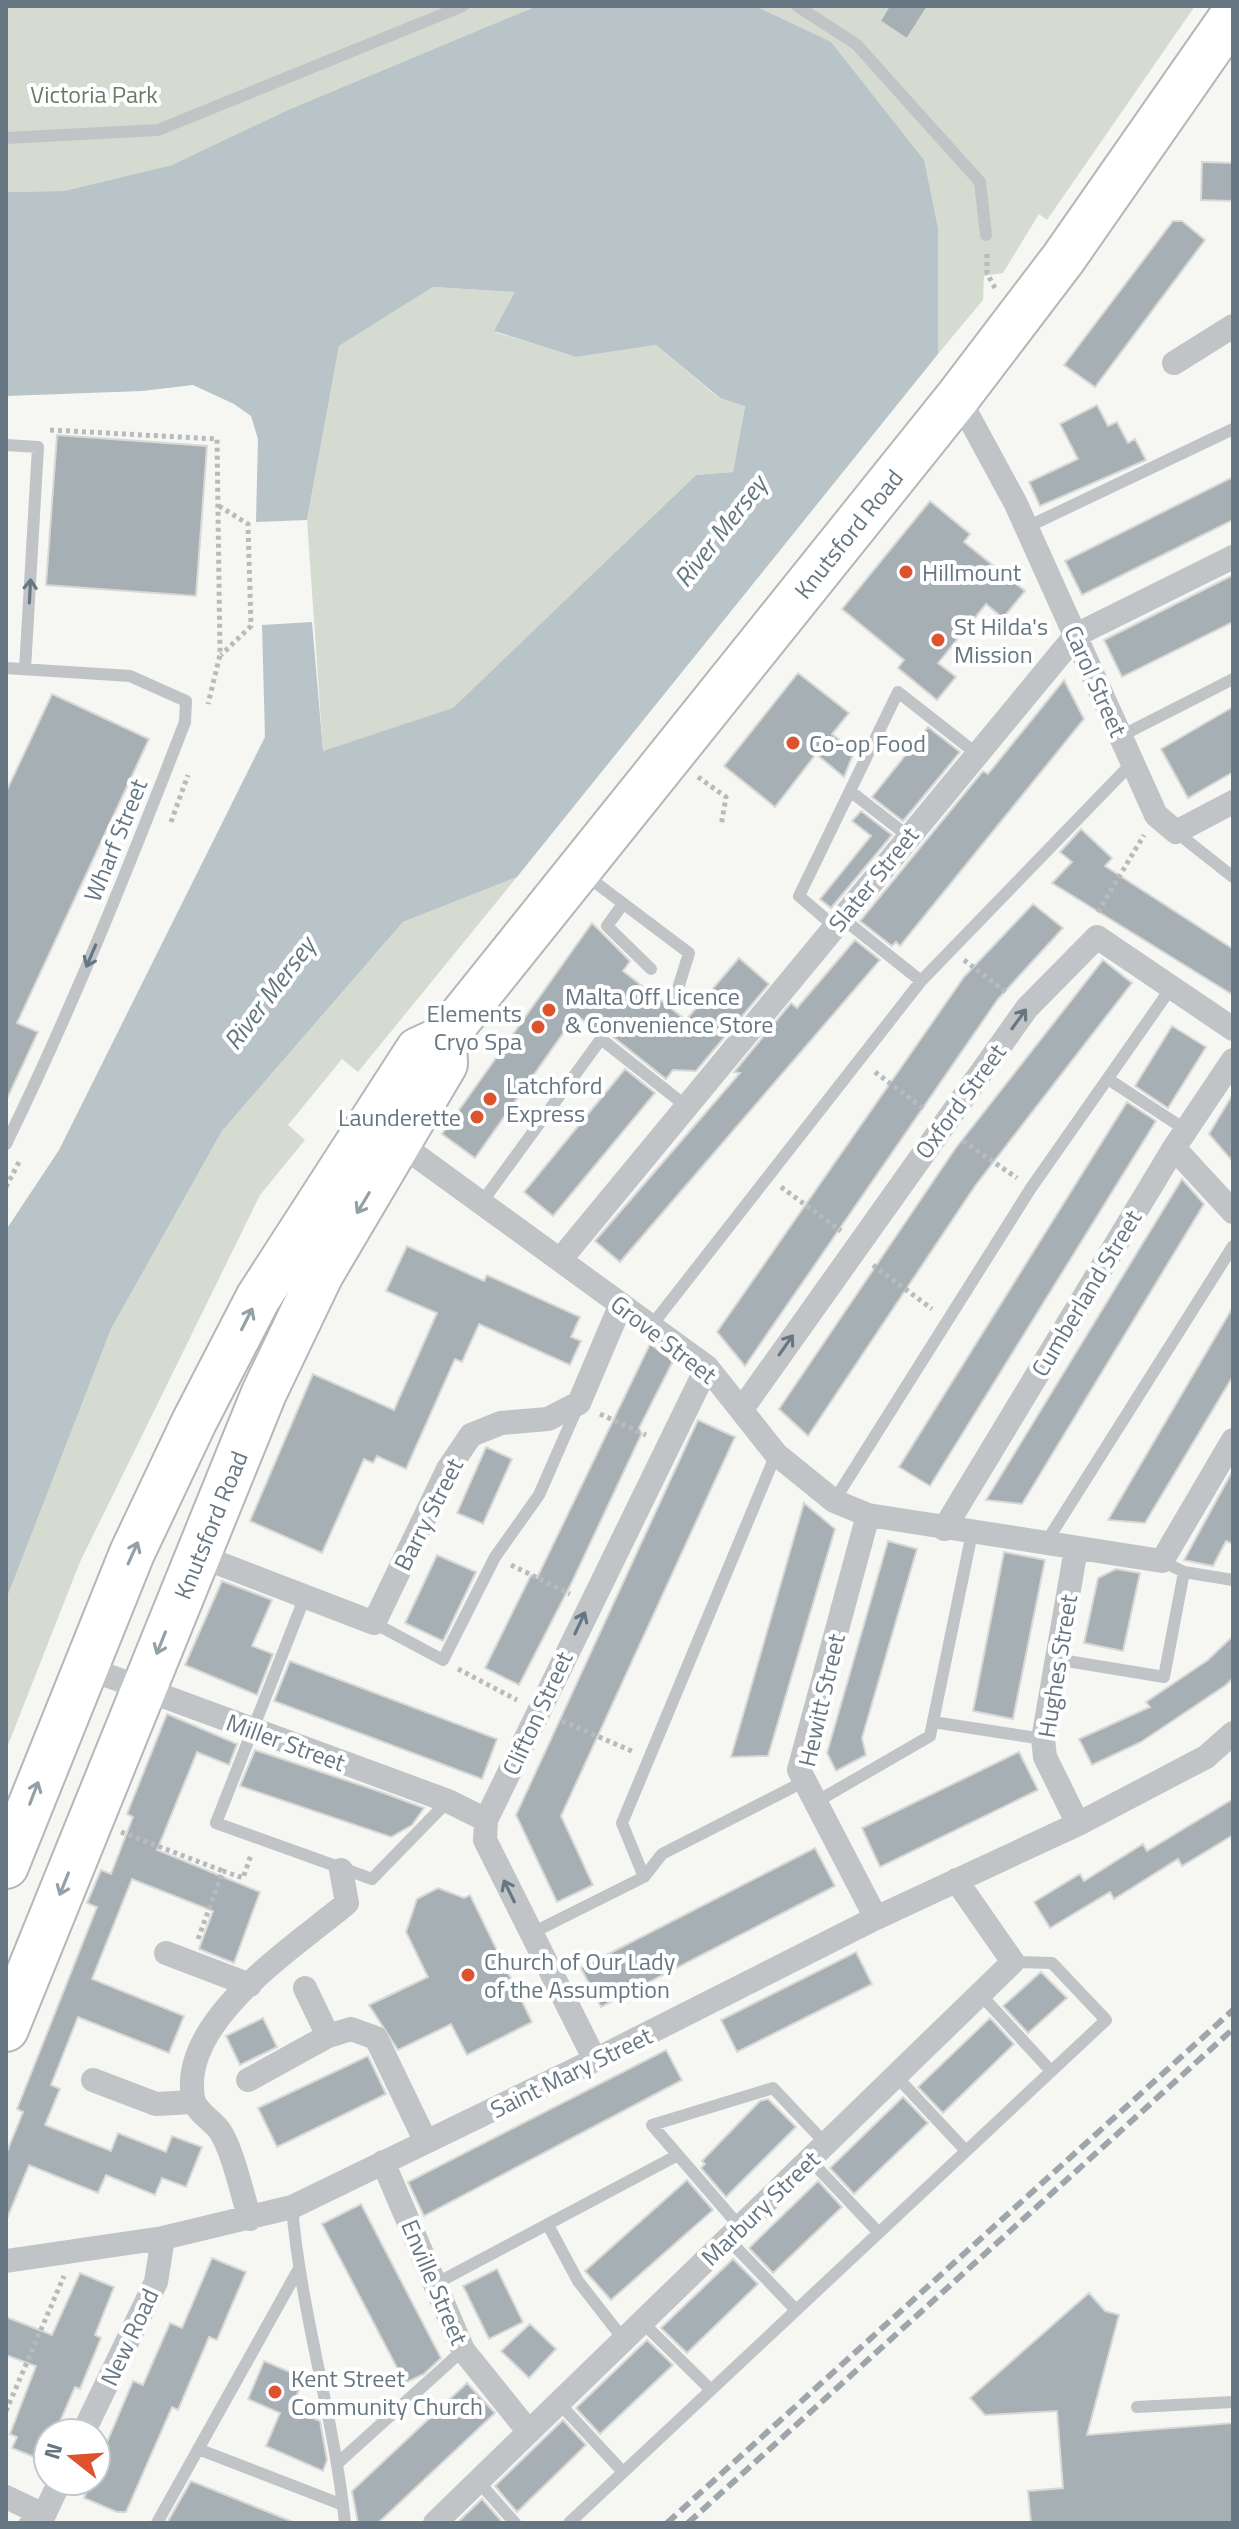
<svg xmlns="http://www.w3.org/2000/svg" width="1239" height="2529" font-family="'Titillium Web',sans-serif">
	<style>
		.green { fill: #d6dbd2 }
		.water { fill: #b8c4c8 }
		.building { fill: #a6afb4; stroke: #d8d8d6; stroke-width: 2 }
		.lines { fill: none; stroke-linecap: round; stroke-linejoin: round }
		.highway-casing { stroke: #b3b7ba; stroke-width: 48 }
		.path { stroke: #b8bbbd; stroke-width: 5; stroke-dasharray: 4 4; stroke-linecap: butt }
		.lane { stroke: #c0c4c7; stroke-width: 12 }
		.street { stroke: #c0c4c7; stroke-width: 24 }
		.highway { stroke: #fff; stroke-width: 44 }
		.rail { stroke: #9fa6ab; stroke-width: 6; stroke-dasharray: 12 6; stroke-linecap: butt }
		.oneway { stroke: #667783 }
		.oneway2 { stroke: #94a0a8 }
		.poi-dot { fill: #dd532d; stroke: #fff; stroke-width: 3 }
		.labels { text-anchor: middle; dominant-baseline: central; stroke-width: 8; stroke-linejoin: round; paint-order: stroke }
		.park-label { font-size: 24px; fill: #6a7b65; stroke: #fff }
		.street-label { font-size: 24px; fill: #667783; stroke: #fff }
		.poi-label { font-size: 24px; fill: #667783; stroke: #fff; text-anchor: start }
		.water-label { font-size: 26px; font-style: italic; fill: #62787f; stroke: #fff }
	</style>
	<rect width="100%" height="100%" fill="#f6f6f3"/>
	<!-- green -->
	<path class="green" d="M6,6h531l-365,159 -108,26 -58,1z
		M695,6h500l-148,214 -8,-6 -36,59 -19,3 -1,24 -45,54v-125z
		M433,287l83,5 -21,40 81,25 80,-12 63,53 26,7 -12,67 -37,3 -243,234 -130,42 -16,-231 32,-174z
		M517,877l-159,195 -16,-13 -54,66 17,15 -45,55 -180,367 -74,188v-150l105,-271 111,-198 181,-209z"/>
	<!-- water -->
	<path class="water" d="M537,6l220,1 74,35 93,118 14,69v125l-421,523 -114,45 -181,209 -111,198 -105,271v-370l53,-80 206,-413 -3,-112 50,-3 11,129 130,-43 243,-233 37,-3 12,-66 -25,-8 -64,-53 -80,12 -82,-26 21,-39 -82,-5 -94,59 -32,174 -51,2 2,-83 -7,-23 -17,-12 -41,-19 -51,6 -136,5v-204l58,-1 108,-26 114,-54z"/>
	<!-- building -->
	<path class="building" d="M889,6h39l-21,33 -27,-18z
		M1202,162l31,1v38l-32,-1z
		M1173,221h9l23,19 -110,147 -31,-22z
		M1097,405l11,21 9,-4 11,21 7,-4 11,21 -106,46 -11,-24 49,-23 -18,-35z
		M57,435l150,11 -11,150 -150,-11z
		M1233,477v43l-151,75 -17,-34z
		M930,501l40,33 -6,8 61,49 -22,27 -17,-14 -48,59 18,14 -19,23 -39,-32 6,-8 -62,-51z
		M1233,575v47l-111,55 -18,-37z
		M798,673l51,40 -17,21 22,18 -10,25 -28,-23 -41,53 -51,-41z
		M1064,680l20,39 -184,227 -4,-4 -4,4 -32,-25 123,-150 5,3z
		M52,694l97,45 -132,284 21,9 -32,69v-309z
		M1233,707v65l-45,26 -27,-49z
		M928,727l32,25 -57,69 -31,-24z
		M861,811l31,24 -61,73 -11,-9 51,-63 -19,-15z
		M1081,829l31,29 -7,8 128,83v46l-181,-112 20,-21 -12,-10z
		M1033,904l30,24 -65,71 -253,367 -28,-34 247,-355z
		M592,923l38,38 -7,10 63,49 53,-62 30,26 -73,87 -23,-1 -7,9 -59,-47 -10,-1 -21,-16 -101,143 -33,-24z
		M855,940l25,20 -260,302 -25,-21 145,-168 -6,-1 57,-69 6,5z
		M1103,960l29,23 -157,203 -167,250 -29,-27 176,-260z
		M1172,1026l34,21 -38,61 -33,-22z
		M625,1069l30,24 -102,123 -29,-24z
		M1233,1094v68l-24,-28z
		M1127,1102l29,19 -226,365 -31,-19z
		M1182,1179l22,25 -182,300 -36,-4z
		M407,1246l77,35 3,-6 93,42 -9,20 10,4 -11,24 -91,-41 -17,38 -7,-3 -49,110 -29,-13 -4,7 -9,-4 -42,94 -72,-32 63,-147 81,36 43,-97 -51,-22z
		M1233,1307v69l-88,147 -37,-3z
		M650,1344l23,17 -36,71 5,1 -71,151 -52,101 -34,-17 46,-93 6,3z
		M698,1420l37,17 -174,379 32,69 -36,17 -41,-87z
		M486,1447l26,12 -29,65 -26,-11z
		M1233,1470v74l-7,-3 -13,25 -29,-6z
		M804,1503l31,26 -67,227 -37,1z
		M888,1541l29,8 -55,189 4,17 -30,16 -9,-18z
		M1004,1552l41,8 -32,159 -40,-8z
		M437,1555l39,17 -33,69 -38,-18z
		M1116,1569l24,4 -17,78 -39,-8 14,-65z
		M222,1581l50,19 -20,46 21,8 -16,41 -72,-30z
		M1233,1636v42l-7,7 -85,57 -49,23 -13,-26 71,-32 -4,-5 62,-42z
		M290,1661l207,78 -15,40 -208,-78z
		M167,1714l70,30 -8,21 -32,-13 -40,98 103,42 -26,71 -35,-14 14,-38 -81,-32 -40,100 92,37 -15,37 -91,-36 -27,68 9,4 -15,36 66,26 7,-18 48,19 6,-16 30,11 -16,40 -24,-9 -7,17 -49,-20 -8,18 -69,-28 -23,56v-67l17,-42 -6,-3 80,-202 -10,-4 14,-33 10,4 22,-57 -6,-3z
		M255,1750l126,42 43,16 -12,17 -21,12 -151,-51z
		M1019,1752l19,38 -158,77 -18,-39z
		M1233,1799v36l-51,31 -4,-7 -64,40 -4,-7 -60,36 -16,-26 46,-28 4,7 59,-37 4,7z
		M815,1848l20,38 -234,121 -20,-39z
		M438,1888l26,10 6,-3 62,127 -65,33 -16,-31 -53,26 -29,-45 59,-28 -22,-45 11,-33z
		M856,1952l16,32 -135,68 -16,-32z
		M1041,1972l26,26 -39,35 -25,-27z
		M263,2018l14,29 -37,18 -14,-29z
		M990,2018l24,26 -71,69 -25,-26z
		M666,2050l16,30 -258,136 -16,-34z
		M368,2056l18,38 -109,53 -19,-39z
		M903,2097l25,26 -74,71 -24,-26z
		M768,2099l28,28 -70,70 -25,-29 4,-4 -3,-3 58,-60z
		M687,2180l26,30 -102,90 -26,-29z
		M818,2181l24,26 -69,66 -24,-25z
		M361,2204l80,154 -17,16 -19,9 -83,-159z
		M212,2258l34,14 -29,68 -8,-3 -31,73 -6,-3 -46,105h-9l-33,-14 7,-17h5v-13l37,-87 10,4 27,-62 12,5z
		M733,2259l25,25 -71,69 -26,-25z
		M497,2269l26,53 -34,17 -26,-53z
		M80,2273l34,14 -19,48 6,3 -21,51 -5,-2 -20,46h-7l-4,28 -32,-13 5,-11 -7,-3 26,-68 -30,-11v-38l46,18z
		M1089,2293l16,18 14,4 -32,120 146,-12v100h-202l-3,-32 35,-3 -6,-77 -72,4 -15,-17z
		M530,2324l26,25 -27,29 -28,-27z
		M647,2340l26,25 -73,69 -24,-26z
		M264,2361l40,17 -13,31 29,12 7,39 -4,11 -57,-25 14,-33 -32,-14z
		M467,2383l28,30 -117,110h-20l-6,-32z
		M563,2420l23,25 -69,67 -22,-26z
		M191,2481l102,41v1h-126z
		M482,2499l21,24h-46z"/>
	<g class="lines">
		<!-- highway casing -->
		<g class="highway-casing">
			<g id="highway">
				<path id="s1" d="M6,1866l126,-313 62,-131 64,-124 160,-248 26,-12 514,-641 105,-138 170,-244"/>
				<path id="s2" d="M6,2029l258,-636 57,-119 124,-210 -1,-26"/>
			</g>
		</g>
		<!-- path -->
		<path class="path" d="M987,254v19l9,17
			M50,430l167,9 3,216 -12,49
			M219,506l29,18 3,102 -30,29
			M698,777l28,20 -5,29
			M171,822l17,-47
			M1098,912l46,-77
			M964,960l43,33
			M875,1072l49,37
			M963,1141l54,37
			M6,1187l14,-27
			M781,1187l60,44
			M873,1265l59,44
			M600,1414l46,21
			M511,1565l59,29
			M458,1669l59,31
			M562,1721l72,31
			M121,1832l102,39
			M198,1939l25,-68 20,7 8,-23
			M6,2411l58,-135"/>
		<!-- lane -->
		<path class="lane" d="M797,6l59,38 124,138 6,53
			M6,138l152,-8 305,-124
			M6,445l32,2 -13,222
			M1025,528l208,-99
			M6,668l124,8 56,25 -1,21c-55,142 -112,285 -179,422
			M1119,737l114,-58
			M850,791l58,45
			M1176,832l57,45
			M584,874l105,79 -14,45
			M623,904l-16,22 44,43
			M842,918l79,63
			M835,927l-36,-31 99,-204 79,62
			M1108,1079l78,51
			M482,1202l119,-163 85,67
			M652,1325l269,-344 211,-218
			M834,1501l197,-313 140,-200
			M1045,1544l188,-298
			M1162,1561l22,11 49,8
			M306,1594l-90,229 156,56 76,-78
			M374,1623l69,37 52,-103 44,-62 39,-89
			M1055,1659l109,18 20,-105
			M933,1722l110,17
			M816,1802l114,-66 42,-203
			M644,1877l-22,-54 154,-369
			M530,1934l114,-57 18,-23 143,-73
			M980,1994l71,77
			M896,2076l70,75
			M810,2160l69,73
			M292,2207c9,107 42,209 53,316
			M548,2225l30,56 46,59
			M740,2227l-88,-102 121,-37 53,56
			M728,2239l68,71
			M435,2284l243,-129
			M642,2322l69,68
			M559,2403l64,69
			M1137,2407l96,-5
			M198,2449l145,56
			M339,2462l124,-112
			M478,2481l37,42
			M157,2523l140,-251
			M569,2523l537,-503 -54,-57 -39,-1"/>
		<!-- street -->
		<path class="street" d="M1174,363l59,-37
			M958,397l58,107 140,311 20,17 57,-30
			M399,1143l308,224 69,87 58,47 34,14 294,46 71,-121
			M1174,1148l59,64
			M560,1260l516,-625 157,-78
			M742,1409l285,-401 70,-71 136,92
			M868,1515l-69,255 77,148
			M944,1529l230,-381 59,-88
			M1076,1549l-33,190 2,18 33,67
			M197,1555l177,68 74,-154 23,-34 30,-12 47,-4 31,-16 42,-99
			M84,1667l364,134 38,19
			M166,1953l84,32
			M305,1988l23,48
			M595,2060l-110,-220 1,-20 221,-453
			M93,2080l63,24 37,-2
			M248,2080l80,-44 23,-7 25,9 50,104
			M383,2162l80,188 66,82
			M250,2219c-8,-25 -17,-68 -30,-88 -8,-11 -25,-20 -27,-33 -14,-78 102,-151 154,-195l-6,-33
			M6,2261l157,-23 129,-31 303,-147 281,-142 202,-94 128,-67 27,-24
			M83,2433l73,-151 7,-44
			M6,2497l38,18
			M31,2523l13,-8 16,-34
			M435,2523l578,-561 -57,-82"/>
		<!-- highway -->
		<use href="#highway" class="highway"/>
		<!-- rail -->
		<path class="rail" d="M667,2523l566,-513
			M688,2523l545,-494"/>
	</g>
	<!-- one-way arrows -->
	<defs><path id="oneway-shaft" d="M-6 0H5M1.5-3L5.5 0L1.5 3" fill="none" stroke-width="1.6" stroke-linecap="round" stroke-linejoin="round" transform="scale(2)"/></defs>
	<g class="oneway">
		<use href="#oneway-shaft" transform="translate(30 591) rotate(-87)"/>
		<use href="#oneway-shaft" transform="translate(91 956) rotate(113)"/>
		<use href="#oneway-shaft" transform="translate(1019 1019) rotate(-54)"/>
		<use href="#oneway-shaft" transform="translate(786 1345) rotate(-55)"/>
		<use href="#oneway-shaft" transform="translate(580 1623) rotate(-65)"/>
		<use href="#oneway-shaft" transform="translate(509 1891) rotate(-116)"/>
	</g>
	<g class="oneway2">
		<use href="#oneway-shaft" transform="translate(363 1203) rotate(121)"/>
		<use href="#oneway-shaft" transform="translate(247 1319) rotate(-63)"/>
		<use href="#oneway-shaft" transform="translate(133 1553) rotate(-66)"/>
		<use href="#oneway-shaft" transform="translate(161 1643) rotate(112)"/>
		<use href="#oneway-shaft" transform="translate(34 1793) rotate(-69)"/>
		<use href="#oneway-shaft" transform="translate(64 1884) rotate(112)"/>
	</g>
	<!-- markers -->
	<g class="poi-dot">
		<circle cx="906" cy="572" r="8"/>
		<circle cx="938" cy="640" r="8"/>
		<circle cx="793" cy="743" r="8"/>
		<circle cx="549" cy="1010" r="8"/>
		<circle cx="538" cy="1027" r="8"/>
		<circle cx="490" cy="1099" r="8"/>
		<circle cx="477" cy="1117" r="8"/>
		<circle cx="468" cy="1975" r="8"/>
		<circle cx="275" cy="2392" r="8"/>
	</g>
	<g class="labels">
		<!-- park labels -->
		<g class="park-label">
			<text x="94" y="94">Victoria Park</text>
		</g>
		<!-- street labels -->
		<g class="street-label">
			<text stroke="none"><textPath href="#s1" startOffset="1592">Knutsford Road</textPath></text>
			<text transform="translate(1096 681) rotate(66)">Carol Street</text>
			<text transform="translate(115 840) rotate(-68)">Wharf Street</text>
			<text transform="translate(873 879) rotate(-51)">Slater Street</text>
			<text transform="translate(960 1101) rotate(-54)">Oxford Street</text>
			<text transform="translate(1086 1293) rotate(-59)">Cumberland Street</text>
			<text transform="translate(664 1339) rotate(38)">Grove Street</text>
			<text transform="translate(428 1514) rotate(-63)">Barry Street</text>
			<text stroke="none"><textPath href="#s2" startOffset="544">Knutsford Road</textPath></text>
			<text transform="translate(1057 1666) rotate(-81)">Hughes Street</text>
			<text transform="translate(821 1700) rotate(-77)">Hewitt Street</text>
			<text transform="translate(537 1713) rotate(-65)">Clifton Street</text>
			<text transform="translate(286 1742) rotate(20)">Miller Street</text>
			<text transform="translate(571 2072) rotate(-26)">Saint Mary Street</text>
			<text transform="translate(760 2208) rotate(-44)">Marbury Street</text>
			<text transform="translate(435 2282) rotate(67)">Enville Street</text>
			<text transform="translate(129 2337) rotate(-65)">New Road</text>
		</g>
		<!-- poi labels -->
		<g class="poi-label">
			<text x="922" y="572">Hillmount</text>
			<text x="954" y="626">St Hilda's<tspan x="954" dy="28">Mission</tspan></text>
			<text x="809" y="743">Co-op Food</text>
			<text x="565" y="996">Malta Off Licence<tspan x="565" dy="28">&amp; Convenience Store</tspan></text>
			<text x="522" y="1013" text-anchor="end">Elements<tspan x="522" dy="28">Cryo Spa</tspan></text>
			<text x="506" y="1085">Latchford<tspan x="506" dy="28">Express</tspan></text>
			<text x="461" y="1117" text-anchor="end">Launderette</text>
			<text x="484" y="1961">Church of Our Lady<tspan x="484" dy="28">of the Assumption</tspan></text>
			<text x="291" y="2378">Kent Street<tspan x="291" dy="28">Community Church</tspan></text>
		</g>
		<!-- water labels -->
		<g class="water-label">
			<text transform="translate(720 531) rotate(-52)">River Mersey</text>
			<text transform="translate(269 993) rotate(-53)">River Mersey</text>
		</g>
	</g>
	<!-- border -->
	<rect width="1239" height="2529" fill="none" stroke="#667783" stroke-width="16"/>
	<!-- north arrow -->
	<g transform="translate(72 2457) rotate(287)"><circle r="38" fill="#ffffff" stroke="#c2c9cd" stroke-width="2"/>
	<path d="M0-6L14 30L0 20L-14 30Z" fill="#dd532d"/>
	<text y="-12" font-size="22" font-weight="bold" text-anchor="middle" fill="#667783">N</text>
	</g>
</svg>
